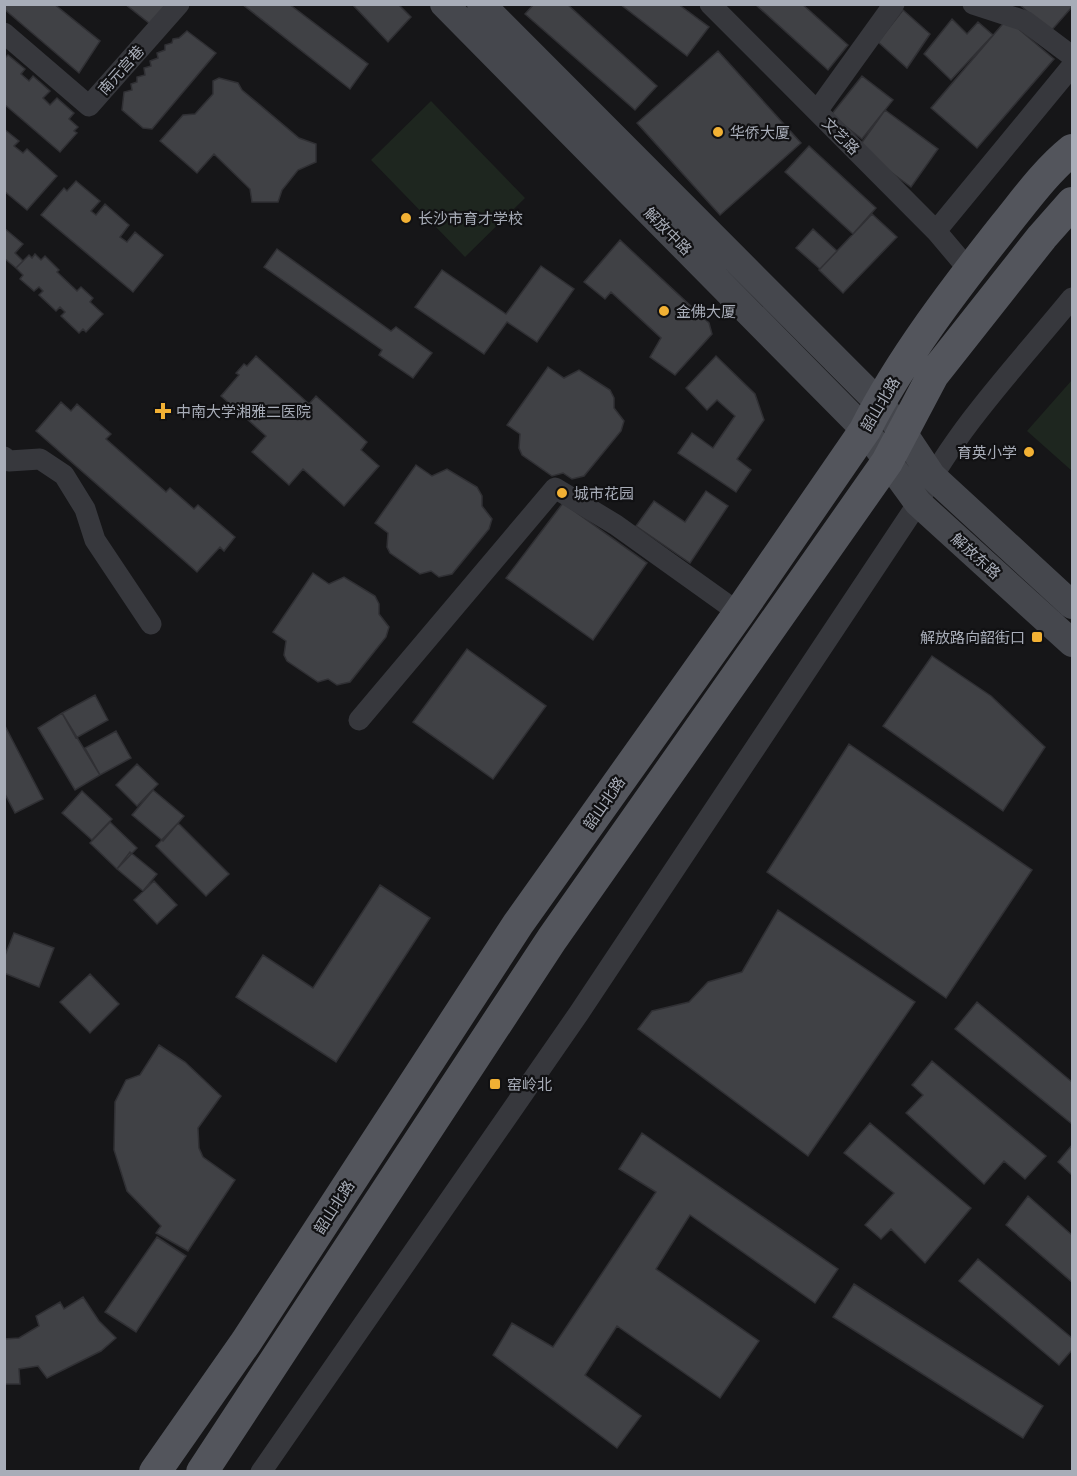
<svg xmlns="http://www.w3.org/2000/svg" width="1077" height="1476" font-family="Helvetica,'Noto Sans SC',sans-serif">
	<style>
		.green { fill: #1e261f }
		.building { fill: #404145; stroke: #303034; stroke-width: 1.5 }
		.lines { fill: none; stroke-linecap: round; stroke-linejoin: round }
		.minor { stroke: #37383d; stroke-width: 21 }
		.secondary { stroke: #45474d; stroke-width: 28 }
		.primary { stroke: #53555c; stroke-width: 32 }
		.poi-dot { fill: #f2b134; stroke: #111113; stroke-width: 2 }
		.labels { text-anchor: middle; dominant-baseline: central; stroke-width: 4.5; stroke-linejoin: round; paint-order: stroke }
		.street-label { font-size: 15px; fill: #a8adb8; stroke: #111113 }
		.poi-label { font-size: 15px; fill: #a8adb8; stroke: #111113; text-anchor: start }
	</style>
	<rect width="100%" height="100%" fill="#161618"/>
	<!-- green -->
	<path class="green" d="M431,101l94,97 -60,59 -94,-97z
		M1072,380v91l-45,-40z"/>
	<!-- building -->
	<path class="building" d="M4,4h50l46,37 -21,32 -75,-64z
		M125,4h37l7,6 -15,17z
		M242,4h47l79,60 -18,25z
		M352,4h46l13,13 -23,25z
		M534,4h33l90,82 -22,24 -110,-96z
		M620,4h58l31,23 -22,29z
		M755,4h47l46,41 -20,25z
		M1019,4h53v3l-22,25z
		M903,10l27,24 -23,34 -29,-26z
		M952,19l15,15 11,-12 15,13 -42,45 -27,-26z
		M1007,19l47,40 -77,89 -46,-40z
		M187,31l29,22 -64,76 -9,-1 -21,-18 2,-18 8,-2 -1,-6 6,-2v-5l8,-2 -1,-7 7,-2 -1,-5 8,-3 -1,-5 8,-3v-5l7,-2 1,-4 6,-1z
		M718,51l83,92 -81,72 -83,-92z
		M8,55l17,14 -4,5 8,7 4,-5 17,15 -7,7 7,7 7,-7 17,15 -5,6 9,8 -4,4 3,2 -17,19 -56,-48v-45z
		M862,76l31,24 -31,39 -31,-24z
		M219,78l19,5 4,7 57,48 17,6v18l-18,8 -16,20 -4,12h-26l-2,-13 -36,-35 -17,19 -37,-32 23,-26 12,-1 18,-20v-13z
		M885,110l53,39 -27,38 -53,-39z
		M4,129l15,12 -5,5 9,7 4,-4 30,27 -30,34 -23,-19z
		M809,146l67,62 -23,26 -68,-62z
		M76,181l24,20 -9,10 5,4 9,-11 24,21 -9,12 7,5 8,-10 28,23 -30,37 -92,-77 23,-27 3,3z
		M872,214l25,23 -54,56 -24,-23z
		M4,228l19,16 -8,9 8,8 -7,7 -12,-10z
		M813,229l24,22 -17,18 -24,-21z
		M620,240l89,83 3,11 -37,41 -25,-18 11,-19 -50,-46 -6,7 -21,-17z
		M277,249l114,82 5,-4 36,26 -19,25 -34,-23 3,-5 -118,-83z
		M35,254l6,6 4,-4 14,14 -2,2 20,19 4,-4 12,11 -3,4 13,12 -17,18 -3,-3 -4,4 -18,-17 4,-4 -5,-5 -4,4 -17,-16 4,-4 -4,-4 -5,4 -14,-12 3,-4 -7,-7 13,-13 3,3z
		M541,266l33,23 -37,53 -30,-20 -23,32 -69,-47 27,-37 64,44z
		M256,356l53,48 7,-8 51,46 -6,8 18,16 -35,40 -41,-37 -14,16 -37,-33 14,-16 -45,-40 18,-21 -3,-2 8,-9 3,2z
		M716,356l39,38 9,26 -27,39 14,11 -15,22 -58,-39 14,-20 21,15 22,-32 -18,-16 -10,10 -21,-22z
		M548,367l16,11 15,-8 31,20 4,8v10l10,13 -3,10 -37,45 -12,3 -9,-6 -11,3 -30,-21 -3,-7 1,-14 -13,-9z
		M61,402l10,9 6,-7 34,30 -5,5 60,53 4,-4 24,21 4,-4 37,32 -11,14 -4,-4 -23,25 -161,-141z
		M416,465l16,11 15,-7 30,18 5,9v10l10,13 -3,10 -37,45 -13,3 -8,-6 -11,3 -30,-21 -3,-6 1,-14 -13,-10z
		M706,491l22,15 -38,57 -54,-37 18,-25 31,21z
		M563,503l84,60 -54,77 -87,-62z
		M313,573l16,11 15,-7 31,19 4,8v10l10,13 -3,10 -36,45 -13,3 -9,-6 -10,3 -31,-21 -3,-6 2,-14 -13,-9z
		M467,649l79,57 -53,73 -80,-57z
		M932,656l59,40 54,51 -42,64 -120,-85z
		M95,695l13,25 -32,18 -14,-25z
		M62,713l38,62 -25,15 -37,-62z
		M4,724l39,75 -28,14 -11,-21z
		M116,731l15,27 -31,17 -15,-27z
		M849,744l183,126 -86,128 -179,-126z
		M137,764l21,20 -21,22 -21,-21z
		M153,790l31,26 -21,25 -31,-26z
		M82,791l30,28 -20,21 -30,-27z
		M110,822l27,26 -20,21 -27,-26z
		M178,823l51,51 -23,22 -50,-50z
		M130,852l27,22 -14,17 -26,-22z
		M154,881l23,24 -20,19 -23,-24z
		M380,885l50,33 -94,144 -100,-65 27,-42 50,33z
		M778,910l137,92 -107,154 -170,-127 14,-18 37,-9 19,-20 34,-10z
		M14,933l40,15 -15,39 -35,-14v-15z
		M90,974l29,30 -29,29 -30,-31z
		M977,1002l95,80v42l-117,-95z
		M159,1045l26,17 36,34 -23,32 1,20 4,9 32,23 -47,71 -32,-18 5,-7 -34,-35 -13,-41 1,-48 11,-22 14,-5z
		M932,1061l114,95 -21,23 -21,-18 -20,23 -78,-71 17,-18 -11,-10z
		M870,1123l101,85 -46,55 -34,-34 -10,10 -16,-14 29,-32 -50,-40z
		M642,1133l196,136 -23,34 -125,-88 -34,54 103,72 -39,57 -103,-72 -32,49 56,41 -24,32 -124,-93 19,-32 41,24 103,-155 -37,-23z
		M1072,1145v30l-14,-13z
		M1028,1196l44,39v47l-66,-57z
		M157,1237l29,19 -50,76 -31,-20z
		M978,1259l94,79v12l-13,15 -100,-84z
		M854,1284l189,122 -20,32 -190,-121z
		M83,1297l16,24 17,17 -15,13 -54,27 -9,-12 -19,3 1,15h-16v-45l15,-1 20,-12 -3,-10 24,-14 4,7z"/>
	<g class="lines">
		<!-- minor -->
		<path class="minor" d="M710,4l226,227 33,39
			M973,4l52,17 47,35
			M4,33l85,73 90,-102
			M817,111l77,-107
			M936,231l136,-165
			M4,457l5,4 31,-2 24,16 21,34 10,31 56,84
			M359,720l196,-232 61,37 123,88
			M261,1472l318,-459 339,-510c39,-76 101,-140 154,-205"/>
		<!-- secondary -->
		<path class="secondary" d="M444,4l421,426 53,73 154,140
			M481,4l398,399 23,28 30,45 140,129"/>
		<!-- primary -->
		<path class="primary" d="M155,1472l91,-130 272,-418 221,-311 126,-183c35,-70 91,-143 140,-205 21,-26 41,-54 67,-75
			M202,1472l350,-533 335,-477 46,-87 109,-138 30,-34"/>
	</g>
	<!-- markers -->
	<g class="poi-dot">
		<circle cx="718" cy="132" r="6"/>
		<circle cx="406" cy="218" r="6"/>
		<circle cx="664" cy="311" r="6"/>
		<path d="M160 402h6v6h6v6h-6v6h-6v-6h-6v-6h6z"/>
		<circle cx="1029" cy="452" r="6"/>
		<circle cx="562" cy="493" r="6"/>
		<rect x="1031" y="631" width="12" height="12" rx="3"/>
		<rect x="489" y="1078" width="12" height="12" rx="3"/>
	</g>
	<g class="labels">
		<!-- street labels -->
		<g class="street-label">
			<text transform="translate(121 70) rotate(-48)">南元宫巷</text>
			<text transform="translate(841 136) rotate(45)">文艺路</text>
			<text transform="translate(668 231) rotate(45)">解放中路</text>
			<text transform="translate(880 404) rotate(-59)">韶山北路</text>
			<text transform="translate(976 556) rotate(42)">解放东路</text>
			<text transform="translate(604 803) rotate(-55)">韶山北路</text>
			<text transform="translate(334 1207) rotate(-57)">韶山北路</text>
		</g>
		<!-- poi labels -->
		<g class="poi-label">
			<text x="730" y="132">华侨大厦</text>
			<text x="418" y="218">长沙市育才学校</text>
			<text x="676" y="311">金佛大厦</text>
			<text x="176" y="411">中南大学湘雅二医院</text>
			<text x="1017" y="452" text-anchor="end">育英小学</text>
			<text x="574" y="493">城市花园</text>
			<text x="1025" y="637" text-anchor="end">解放路向韶街口</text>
			<text x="507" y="1084">窑岭北</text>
		</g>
	</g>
	<!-- border -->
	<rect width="1077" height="1476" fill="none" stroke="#a8adb8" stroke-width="12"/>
</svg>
